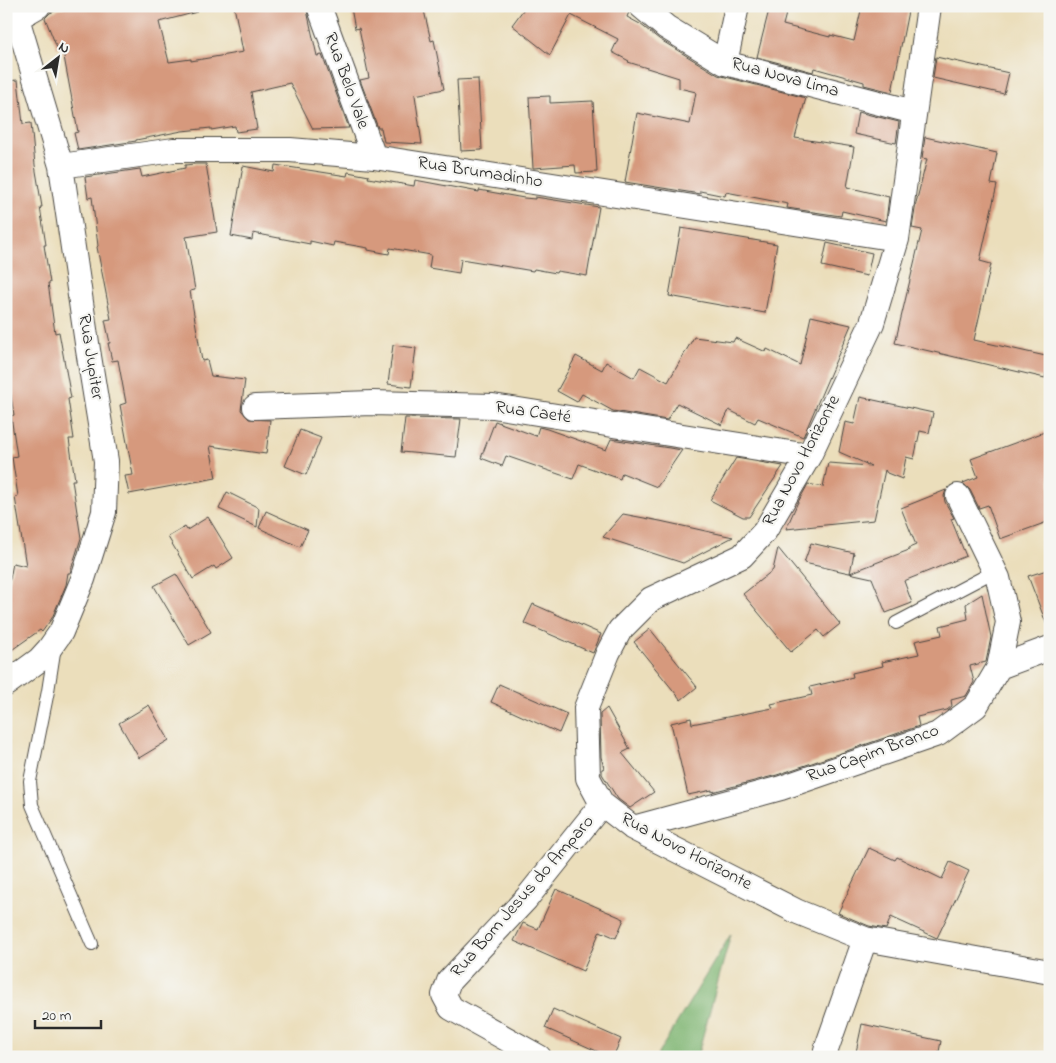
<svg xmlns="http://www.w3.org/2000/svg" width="1056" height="1063" font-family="'Indie Flower',sans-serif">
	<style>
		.forest { fill: #80b673; stroke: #56704f }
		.building { fill: #d6997d }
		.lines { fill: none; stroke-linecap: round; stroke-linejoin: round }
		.service-casing { stroke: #484641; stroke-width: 14 }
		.minor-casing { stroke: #484641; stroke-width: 26 }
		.service { stroke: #fff; stroke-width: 12 }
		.minor { stroke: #fff; stroke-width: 24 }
		.labels { text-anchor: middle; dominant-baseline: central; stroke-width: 4.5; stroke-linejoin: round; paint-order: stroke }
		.street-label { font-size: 18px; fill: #2b2b2b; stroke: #f6f6f2 }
	</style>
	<rect width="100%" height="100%" fill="#f6f6f2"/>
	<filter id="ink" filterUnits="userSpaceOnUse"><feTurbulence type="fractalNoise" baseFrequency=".02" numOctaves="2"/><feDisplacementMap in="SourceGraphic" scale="10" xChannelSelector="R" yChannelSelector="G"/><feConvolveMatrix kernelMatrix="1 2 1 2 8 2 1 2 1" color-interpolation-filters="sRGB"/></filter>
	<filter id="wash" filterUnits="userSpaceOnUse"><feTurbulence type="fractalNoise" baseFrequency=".0096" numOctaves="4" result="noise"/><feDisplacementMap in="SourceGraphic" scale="20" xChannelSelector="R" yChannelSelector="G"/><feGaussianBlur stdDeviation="1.12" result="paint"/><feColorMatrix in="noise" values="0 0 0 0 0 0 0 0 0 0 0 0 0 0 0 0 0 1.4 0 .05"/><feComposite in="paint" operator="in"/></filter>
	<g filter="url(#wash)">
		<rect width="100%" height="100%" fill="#ebdebb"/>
		<!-- forest -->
		<path class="forest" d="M1050,193v90l-7,-35z
			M731,934l-34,123h-41z"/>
		<g id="blocks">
			<!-- building -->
			<path class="building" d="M66,6h130l1,6 -38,10 10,40 22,-3v2l52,-9 -9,-46h72l11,50 5,-1 27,73 -36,1 -23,-46 -39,9 6,37 -21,3 -1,-6 -24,4v-2l-29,3 -46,9v1l-58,9 -4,-17 4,-1 -16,-86 -5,2 -12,-30 5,-5z
				M361,6h62l8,35 3,-1 10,49 -29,6 7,49 -38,-2 -3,-14h-3l-18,-48 9,-2 -10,-50 -4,1 -4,-21z
				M526,6h102l1,6 -2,5 13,7 19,15 59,36 88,23 -11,40 59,9 -7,40 42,10 -3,24 -44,-10 -1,5 -54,-8 1,-4 -62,-12 -1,4 -25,-5v3l-75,-12 12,-69 53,11 6,-32 -17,-4v-10l-51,-16 1,-1 -17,-9 6,-13 -47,-24 -21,40 -38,-30z
				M770,6h18l-5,19 47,12v-2l24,6 8,-35h47l-17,86 -28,-7v-3l-50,-14 -1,4 -56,-15z
				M936,57l73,16 -5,21 -71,-16z
				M478,79l4,71 -21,1 -4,-71z
				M18,80l5,44 8,-1 4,42 7,42h-2l6,38h-2l6,38h-2l7,50 4,-1 12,66 -3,1 6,40h-5l6,41h-3l9,58 -11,35h-2l-2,12 -14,33 -10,14 -2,-2 -34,24v-69l4,-6 3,-16 13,3 -11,-69 3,-1 -6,-39 5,-1 -6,-40 3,-1 -8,-49v-285z
				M550,96v7l43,-2 4,71 -21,1 -1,-8 -42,3 -4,-71z
				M858,112l41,10 -3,21 -42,-9z
				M925,137l72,16 -6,31 6,1 -17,76 11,3 -17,76 76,17 -5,21 -150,-35 27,-113 -10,-2 4,-25 11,-44 -5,-1z
				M194,164h12l11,68 -31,5 9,53 -5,1 12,70 5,-1 4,16 34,4 -4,30 8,9 21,1 -4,34 -56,-8 6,32 -87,16 -4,-18 8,-1 -13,-70 6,-2 -8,-43 -6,1 -4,-18h2l-5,-23 6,-1 -14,-72 1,-1 -6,-49 -4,1 -3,-21 55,-8 2,8 43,-9v-3z
				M275,165l72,11 1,-4 21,4 -1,2 46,8 1,-6 64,12v-2l45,8 11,1v-2l64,10 -12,69 -30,-5 -1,2 -22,-4 -1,2 -72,-12 -2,14 -30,-5 2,-13 -41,-7 -1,6 -21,-4v-2l-34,-6 -1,4 -23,-5v3l-57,-11 -1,7 -21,-4 12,-70 31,6z
				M681,228l96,16 -12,69 -96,-17z
				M827,243l45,10 -5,23 -45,-10z
				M811,316l40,9 -48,112 -45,-19 -3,5 -26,-13 -7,15 -45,-22 -10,17 -54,-9 -31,-17 -5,8 -20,-11 19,-35 26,14 4,-8 28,16 6,-11 28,15 26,-45 39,5 2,-4 31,14 1,-3 33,16z
				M393,345l23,3 -5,39 -23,-3z
				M860,397l73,16 -4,20 -9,-2 -6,28 -8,-2 -4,22 -15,-6 -2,-3 -11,50 -88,9 11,-25 11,-20 15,3 5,-24 43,3 -32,-14 6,-30 9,2z
				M405,418l56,1 -5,38 -55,-5z
				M495,421l41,15 3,-9 8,2 59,21 5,-11 71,11 -25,37 -35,-14 -2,6 -41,-15 -6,15 -67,-23 -4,10 -21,-8z
				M300,430l21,8 -15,37 -21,-9z
				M1050,430v91l-50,18 -12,-34 -9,3 -9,-18 -7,-7 15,-6 -7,-18z
				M736,458l47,8 -34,51h-6l-33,-17z
				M946,490l-2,6 1,6 9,16 -3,1 15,37 -62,25 8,22 -26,10 -14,-35 -68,-15 7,-20 43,10 -4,20 59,-23v-2l7,-3 -15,-37z
				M227,492l32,16 -2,19 -38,-18z
				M266,511l42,19 -8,17 -41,-19z
				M623,514l37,7 73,16 -50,26 -80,-26z
				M208,517l25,41 -17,11 -2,-3 -21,13 -25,-42 17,-10 2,3z
				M778,548l62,76 -16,13 -6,-7 -27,22 -48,-58 30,-24z
				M1050,569v59h-2l-20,-52z
				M176,574l35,58 -22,13 -35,-59z
				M982,594l9,43 -5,25 -16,4 4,16 -8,14 -15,4 1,6 -5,4 -30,7 2,9 -142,49 -65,17v-2l-24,5 -17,-72 20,-5 1,6 81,-16 -2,-4 41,-9 -2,-8 43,-10 -1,-4 31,-7 -1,-4 37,-8 -4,-13 27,-6 -2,-9 28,-7 -2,-15z
				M533,604l68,30 -8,19 -69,-30z
				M650,629l47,58 -16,13 -47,-58z
				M499,684l68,30 -8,19 -68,-31z
				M149,705l20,35 -30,18 -20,-35z
				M607,708l23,41 -8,4 32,39 -24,16 -12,-9 -16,-25v-5l2,-1 -3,-11 -1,-43z
				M869,848l26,12 2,-3 45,22 8,-17 19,9 -32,67 -46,-21 -5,12 -17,-3 -31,-13z
				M556,889l68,30 -8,19 -16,-7 -17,40 -69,-30 9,-18 15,6z
				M553,1009l68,30 -8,18h-3l-65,-29z
				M862,1024l79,17 -3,16h-83z"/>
		</g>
	</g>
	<g filter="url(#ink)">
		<use href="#blocks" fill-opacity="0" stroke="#484641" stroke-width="1"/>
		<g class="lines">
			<!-- service casing -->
			<g class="service-casing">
				<path id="service" d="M896,623l99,-52
					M55,646l-7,45 -18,90 2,24 60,139"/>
			</g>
			<!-- minor casing -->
			<g class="minor-casing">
				<path id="minor" d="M319,6l55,151
					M641,6l25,21 59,36 189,49
					M929,6l-32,233 -25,84 -63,133 -44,75 -23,25 -91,43 -31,31 -12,23 -22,55 2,70 14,26 31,24 165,84 67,27 185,33
					M6,12l11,6 44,148 27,184 18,111 -2,51 -21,67 -22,53 -12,17 -10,11 -33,24
					M17,18l21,-12
					M725,63l12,-57
					M61,166l113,-16h116l84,7 523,82
					M255,407l117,-4 121,3 316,50
					M999,667l51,-19
					M633,828l148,-40 157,-54 38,-28 23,-39 9,-45 -10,-44 -40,-82
					M539,1057l-88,-49 -7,-13 5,-14 77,-82 76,-95
					M825,1057l1,-7 39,-111"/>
			</g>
			<!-- service -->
			<use href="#service" class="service"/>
			<!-- minor -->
			<use href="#minor" class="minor"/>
		</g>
	</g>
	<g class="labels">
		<!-- street labels -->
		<g class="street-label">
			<text transform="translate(785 78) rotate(15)">Rua Nova Lima</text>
			<text transform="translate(346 81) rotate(70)">Rua Belo Vale</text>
			<text transform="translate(480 173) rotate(9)">Rua Brumadinho</text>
			<text transform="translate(90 357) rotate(81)">Rua Jupiter</text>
			<text transform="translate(533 413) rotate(8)">Rua Caeté</text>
			<text transform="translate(802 461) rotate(-62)">Rua Novo Horizonte</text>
			<text transform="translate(873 754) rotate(-20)">Rua Capim Branco</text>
			<text transform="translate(686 852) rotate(28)">Rua Novo Horizonte</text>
			<text transform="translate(523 897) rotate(-49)">Rua Bom Jesus do Amparo</text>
		</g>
	</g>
	<!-- margin -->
	<rect width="1056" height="1063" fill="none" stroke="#f6f6f2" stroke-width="25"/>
	<!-- north arrow -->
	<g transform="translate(58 58) rotate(31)" stroke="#f6f6f2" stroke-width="4" paint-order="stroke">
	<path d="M0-4L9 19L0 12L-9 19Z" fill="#2b2b2b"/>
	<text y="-8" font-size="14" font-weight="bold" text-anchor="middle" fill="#2b2b2b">N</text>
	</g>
	<!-- scale -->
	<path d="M35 1020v8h66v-8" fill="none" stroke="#2b2b2b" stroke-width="2.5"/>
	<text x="42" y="1020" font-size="15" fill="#2b2b2b" stroke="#f6f6f2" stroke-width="4" paint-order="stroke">20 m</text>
</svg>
